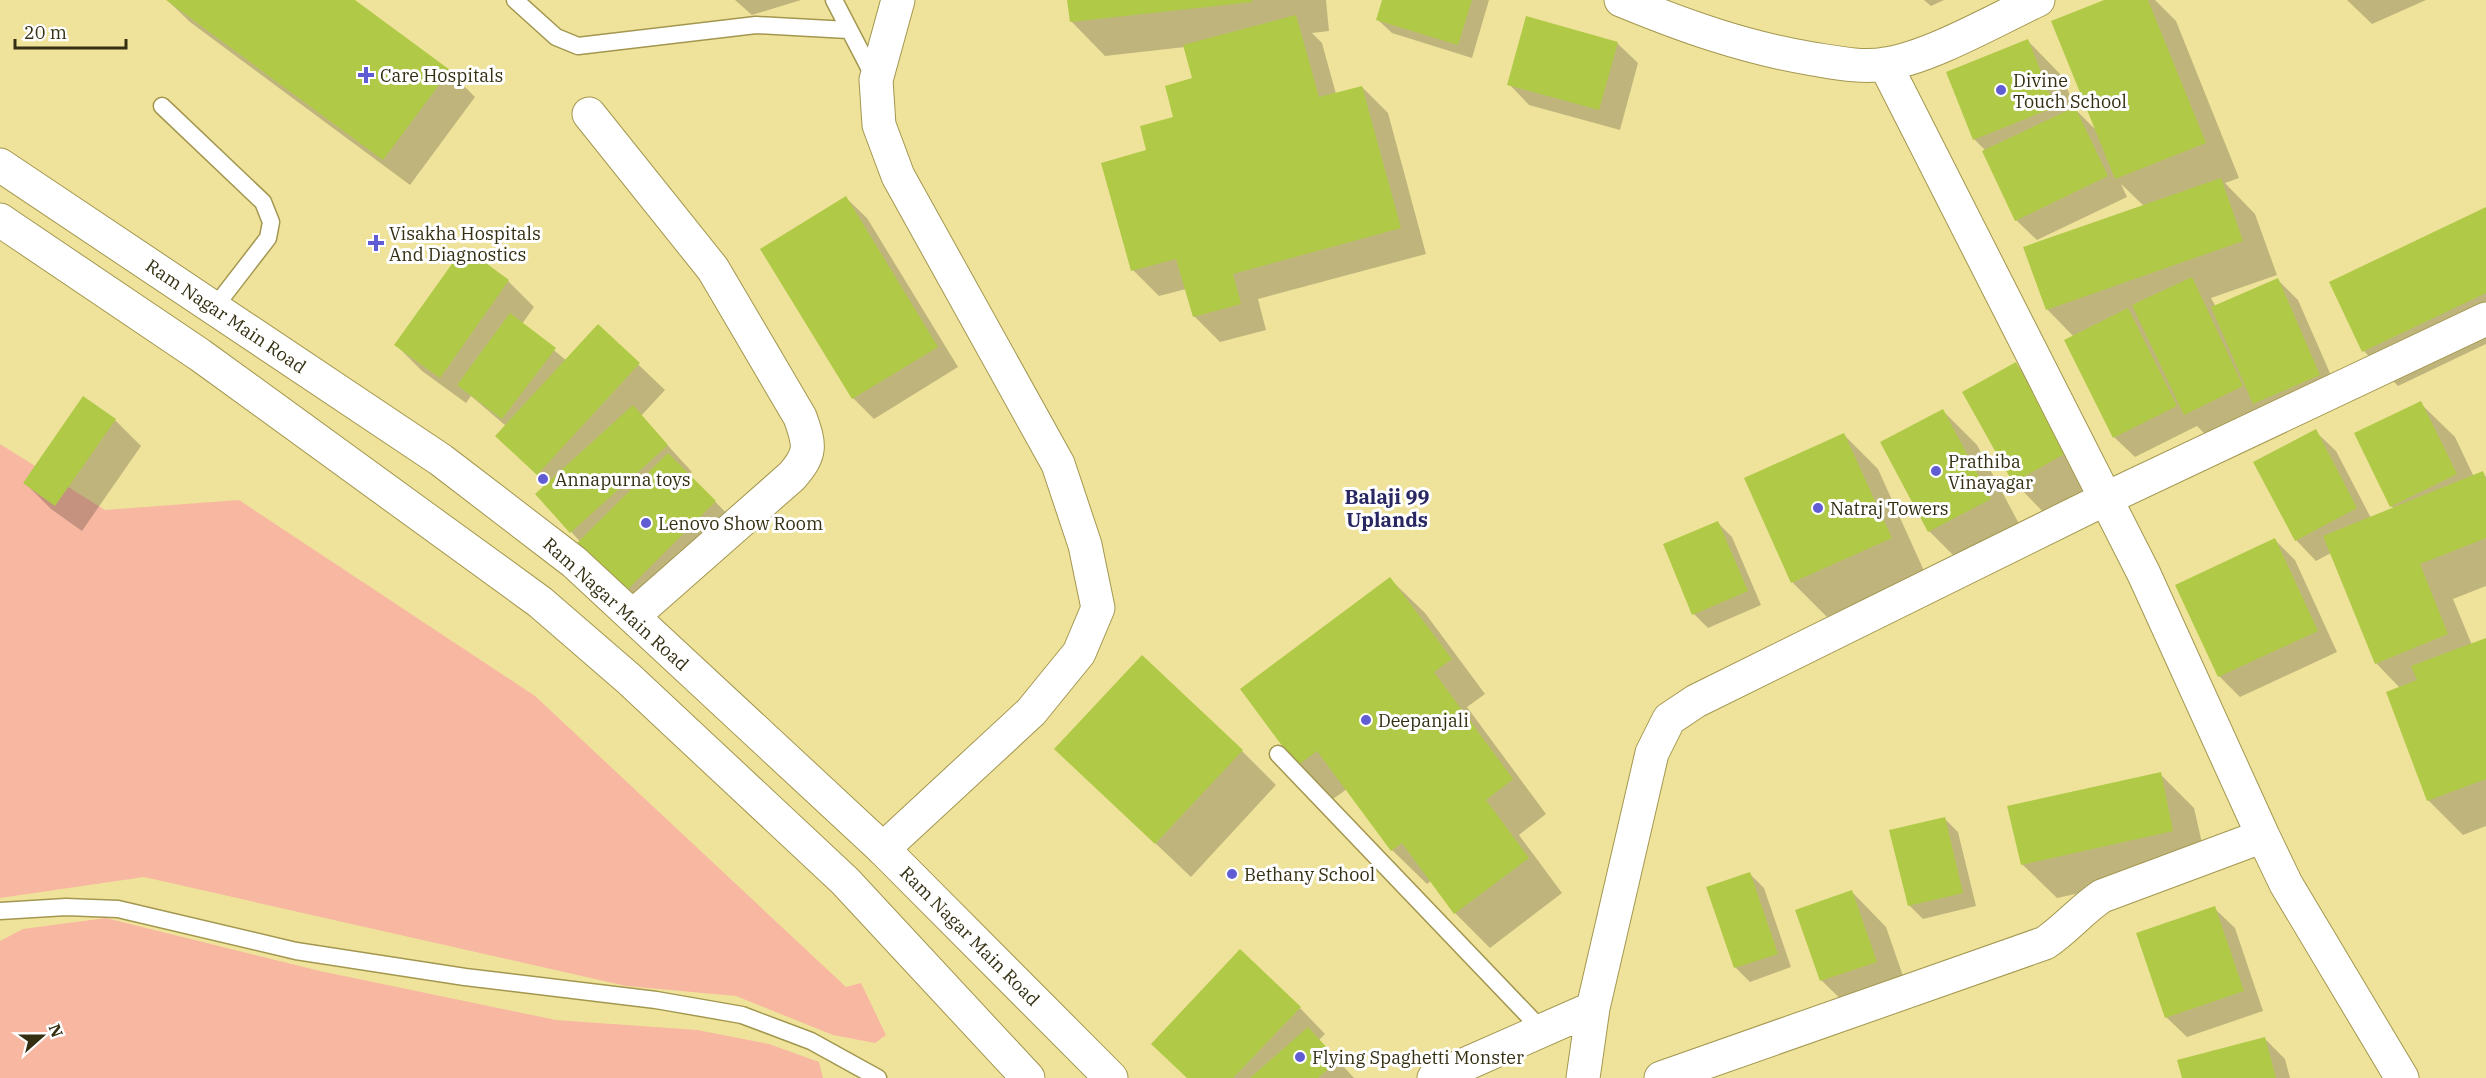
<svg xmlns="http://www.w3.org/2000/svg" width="2486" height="1078" font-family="'IBM Plex Serif',serif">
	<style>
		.green { fill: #f7b7a1 }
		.shadow { fill: #0003 }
		.building { fill: #b0ca48 }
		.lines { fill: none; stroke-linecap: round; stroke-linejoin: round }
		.lane-casing { stroke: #a39750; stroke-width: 19 }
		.street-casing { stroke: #a39750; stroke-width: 35 }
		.primary-casing { stroke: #a39750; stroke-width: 35 }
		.lane { stroke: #fff; stroke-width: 16 }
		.street { stroke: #fff; stroke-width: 33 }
		.primary { stroke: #fff; stroke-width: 33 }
		.poi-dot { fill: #5f5cd4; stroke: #fff; stroke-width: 2 }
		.labels { text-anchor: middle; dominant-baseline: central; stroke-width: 6; stroke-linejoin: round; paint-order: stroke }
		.poi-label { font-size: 18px; fill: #342f12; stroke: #fff; text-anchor: start }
		.street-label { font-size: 18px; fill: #342f12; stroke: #fff }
		.neighbourhood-label { font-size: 20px; font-weight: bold; fill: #292761; stroke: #fff }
	</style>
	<rect width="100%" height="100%" fill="#efe39b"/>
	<!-- green -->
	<path class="green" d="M0,444l105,66 134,-10 296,196 311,291 15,-4 25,52 -11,8 -42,-8 -97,-39 -110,-10 -482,-109 -144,21z
		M106,918l214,53 236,49 141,10 72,14 50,18 4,16h-823v-137l23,-12z"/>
	<!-- shadow -->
	<path class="shadow" d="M167,0h186l96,71 26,26 -65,88 -220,-163z
		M735,0h66l-49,15z
		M1069,0h257l3,31 -17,2 10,10 14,51 26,-7 26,26 38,141 -168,45 8,31 -46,12 -26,-26 -8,-27 -27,7 -26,-26 15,-119 27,-33 19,-38 -9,-33 -80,9 -34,-35z
		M1384,0h105l-17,58 -80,-25 -14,-13z
		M1924,0h20l-13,6z
		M2108,0h47l21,21 63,157 -14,5 30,31 22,61 -66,23 5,9 62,-27 20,20 42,96 -135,38 -8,-8 -62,31 -21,-20 -40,-100 -27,-28 97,-103 -23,-22 6,13 -90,43 -21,-20 -30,-69 -12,-12 54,-98 34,35 14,34 21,21z
		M2347,0h79l-54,24z
		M1617,43l21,20 -18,67 -91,-25 -20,-21z
		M846,198l21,20 91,149 -84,52 -21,-21z
		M2486,208v136l-88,42 -34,-35 -33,-69z
		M508,281l26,26 -12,17 45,37 31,-35 67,64 -24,26 51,56 -3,3 52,53 -91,91 -113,-125 10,-10 -24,-23 -17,-35 -35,-30 -5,7 -44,-32 -26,-26z
		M2015,364l35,34 50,90 -52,29 -34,-35 -50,-89z
		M2420,403l35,34 19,40 9,-4 3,4v109l-33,13 19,46 14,-5v186l-23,9 -35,-35 -28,-112 -24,-25 -45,-110 -15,8 -20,-21 19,-109 21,20 35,67 24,-9 -4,-3z
		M1943,411l34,34 47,88 -60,33 -35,-35 -47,-88z
		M115,420l26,26 -59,85 -31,-22 -26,-26z
		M1843,434l35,35 47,104 -98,44 -34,-34 -47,-104z
		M1718,523l14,14 29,68 -53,23 -14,-14z
		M2275,540l20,20 42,92 -97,45 -21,-21z
		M1390,579l35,34 60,81 -18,13 79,107 -27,21 43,58 -72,55 -35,-35 -24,-32 -4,3 -35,-34 -45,-61 -14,10 -35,-34z
		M1056,749l186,2 34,34 -85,92z
		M2160,774l34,34 13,57 -150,33 -35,-34z
		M1944,818l14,14 18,74 -53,13 -14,-14z
		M1750,874l14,14 27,79 -41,15 -14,-14 -28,-80z
		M1852,892l34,35 24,69 -54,18 -35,-34z
		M2214,908l21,20 28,83 -76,26 -21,-20z
		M1300,1008l25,26 -6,6 35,38h-166z
		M2264,1038l21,21 5,19h-106z"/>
	<!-- building -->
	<path class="building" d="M166,0h189l95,70 -67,90z
		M1067,0h185v2l-182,20z
		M1382,0h90l-14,45 -82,-25z
		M2104,0h44l58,143 -91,36 -64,-158z
		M1296,15l23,82 43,-11 39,142 -168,46 8,30 -48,13 -17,-58 -45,12 -30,-108 45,-13 -6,-24 33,-9 -8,-31 27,-8 -9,-33z
		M1526,16l92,26 -19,68 -92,-25z
		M2028,39l27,68 -82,33 -27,-68z
		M2075,107l33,69 -93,45 -33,-70z
		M2221,178l22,63 -197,69 -23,-63z
		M846,196l92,151 -86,52 -92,-150z
		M2486,207v86l-124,59 -33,-70z
		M464,247l45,33 -69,98 -46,-33z
		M2192,277l51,109 -59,29 -52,-110z
		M2278,278l42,97 -67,29 -42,-97z
		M2128,308l49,98 -64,32 -49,-98z
		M510,313l46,35 -54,71 -45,-34z
		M598,324l42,39 -103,112 -42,-39z
		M2016,362l50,91 -53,30 -51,-91z
		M83,396l33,23 -61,87 -32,-23z
		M2421,401l36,73 -67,33 -36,-74z
		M633,405l35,40 -98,88 -35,-39z
		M1943,409l48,90 -63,33 -48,-90z
		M2316,429l41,79 -62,33 -42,-79z
		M1844,433l48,105 -101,45 -47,-105z
		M668,453l48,48 -93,93 -48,-49z
		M2483,471l3,8v59l-66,26 28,70 -73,30 -52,-128z
		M1718,521l30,70 -56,24 -29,-71z
		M2275,538l43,93 -100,46 -43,-92z
		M1390,577l62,82 -18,13 79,107 -27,21 43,58 -75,56 -52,-71 -11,8 -74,-100 -20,15 -57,-77z
		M2486,638v141l-59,22 -41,-109 31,-12 -6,-14z
		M1142,655l101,95 -88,94 -101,-95z
		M2161,772l12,59 -152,34 -14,-59z
		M1945,817l18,76 -55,13 -19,-76z
		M1750,872l28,82 -44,14 -28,-81z
		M1852,890l25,72 -57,19 -25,-71z
		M2215,906l29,85 -79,27 -29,-85z
		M1240,949l61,58 -68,71h-46l-36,-34z
		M1308,1027l30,33 -20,18h-68z
		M2265,1037l11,41h-94l-5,-18z"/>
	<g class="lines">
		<!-- lane casing -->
		<g class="lane-casing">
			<path id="lane" d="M515,0l41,37 22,9 178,-21 92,5
				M834,0l41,79
				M162,106l101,96 8,20 -3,16 -54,70
				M1278,754l264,276
				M0,911l66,-4 52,2 178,42 169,26 191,23 86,15 69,26 67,37"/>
		</g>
		<!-- street casing -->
		<g class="street-casing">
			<path id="street" d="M1621,0c63,26 125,48 192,59 25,4 49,9 73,5 45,-7 109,-44 152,-64
				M589,114l124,155 87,148c10,28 12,36 -8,59l-159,140
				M2263,836l23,48 116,194
				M883,849l148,-137 48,-59 19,-45 -13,-63 -27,-81 -160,-288 -19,-51 -3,-45 22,-80
				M1434,1078l159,-70
				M1583,1078l10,-70 59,-255 17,-34 27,-18 409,-202 381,-180
				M1661,1078l384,-135c21,-14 36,-33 57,-47l161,-60 -119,-262 -259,-510"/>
		</g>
		<!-- primary casing -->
		<g class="primary-casing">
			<path id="primary" d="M0,165l441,295 133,102 309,287 228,229
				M0,220l200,135 340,247 89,77 216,202 183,197"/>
		</g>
		<!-- lane -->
		<use href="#lane" class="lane"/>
		<!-- street -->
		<use href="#street" class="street"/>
		<!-- primary -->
		<use href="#primary" class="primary"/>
	</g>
	<!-- markers -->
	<g class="poi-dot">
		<path d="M363 66h6v6h6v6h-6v6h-6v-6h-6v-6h6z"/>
		<circle cx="2001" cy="90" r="6"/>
		<path d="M373 234h6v6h6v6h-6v6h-6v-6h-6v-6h6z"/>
		<circle cx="1936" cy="471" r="6"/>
		<circle cx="543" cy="479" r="6"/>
		<circle cx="1818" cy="508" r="6"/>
		<circle cx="646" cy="523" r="6"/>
		<circle cx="1366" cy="720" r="6"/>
		<circle cx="1232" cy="874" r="6"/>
		<circle cx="1300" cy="1057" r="6"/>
	</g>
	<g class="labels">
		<!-- poi labels -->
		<g class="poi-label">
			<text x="380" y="75">Care Hospitals</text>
			<text x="2013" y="80">Divine<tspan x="2013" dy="21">Touch School</tspan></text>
			<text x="389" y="233">Visakha Hospitals<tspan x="389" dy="21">And Diagnostics</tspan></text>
			<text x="1948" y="461">Prathiba<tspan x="1948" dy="21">Vinayagar</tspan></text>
			<text x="555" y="479">Annapurna toys</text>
			<text x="1830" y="508">Natraj Towers</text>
			<text x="658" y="523">Lenovo Show Room</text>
			<text x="1378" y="720">Deepanjali</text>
			<text x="1244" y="874">Bethany School</text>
			<text x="1312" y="1057">Flying Spaghetti Monster</text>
		</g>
		<!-- street labels -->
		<g class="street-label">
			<text transform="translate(226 316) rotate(34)">Ram Nagar Main Road</text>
			<text transform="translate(616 604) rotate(42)">Ram Nagar Main Road</text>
			<text transform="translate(970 936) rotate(45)">Ram Nagar Main Road</text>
		</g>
		<!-- neighbourhood labels -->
		<g class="neighbourhood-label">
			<text x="1387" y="496">Balaji 99<tspan x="1387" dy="23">Uplands</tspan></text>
		</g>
	</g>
	<!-- north arrow -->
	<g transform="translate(42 1036) rotate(69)" stroke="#ffffff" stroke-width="4.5" paint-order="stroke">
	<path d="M0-4.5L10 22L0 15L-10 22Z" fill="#342f12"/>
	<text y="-9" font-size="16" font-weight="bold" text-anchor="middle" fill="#342f12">N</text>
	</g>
	<!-- scale -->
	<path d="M15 39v9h111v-9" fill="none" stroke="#342f12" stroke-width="3"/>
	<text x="24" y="39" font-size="18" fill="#342f12" stroke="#ffffff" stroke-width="4.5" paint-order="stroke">20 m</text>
</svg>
